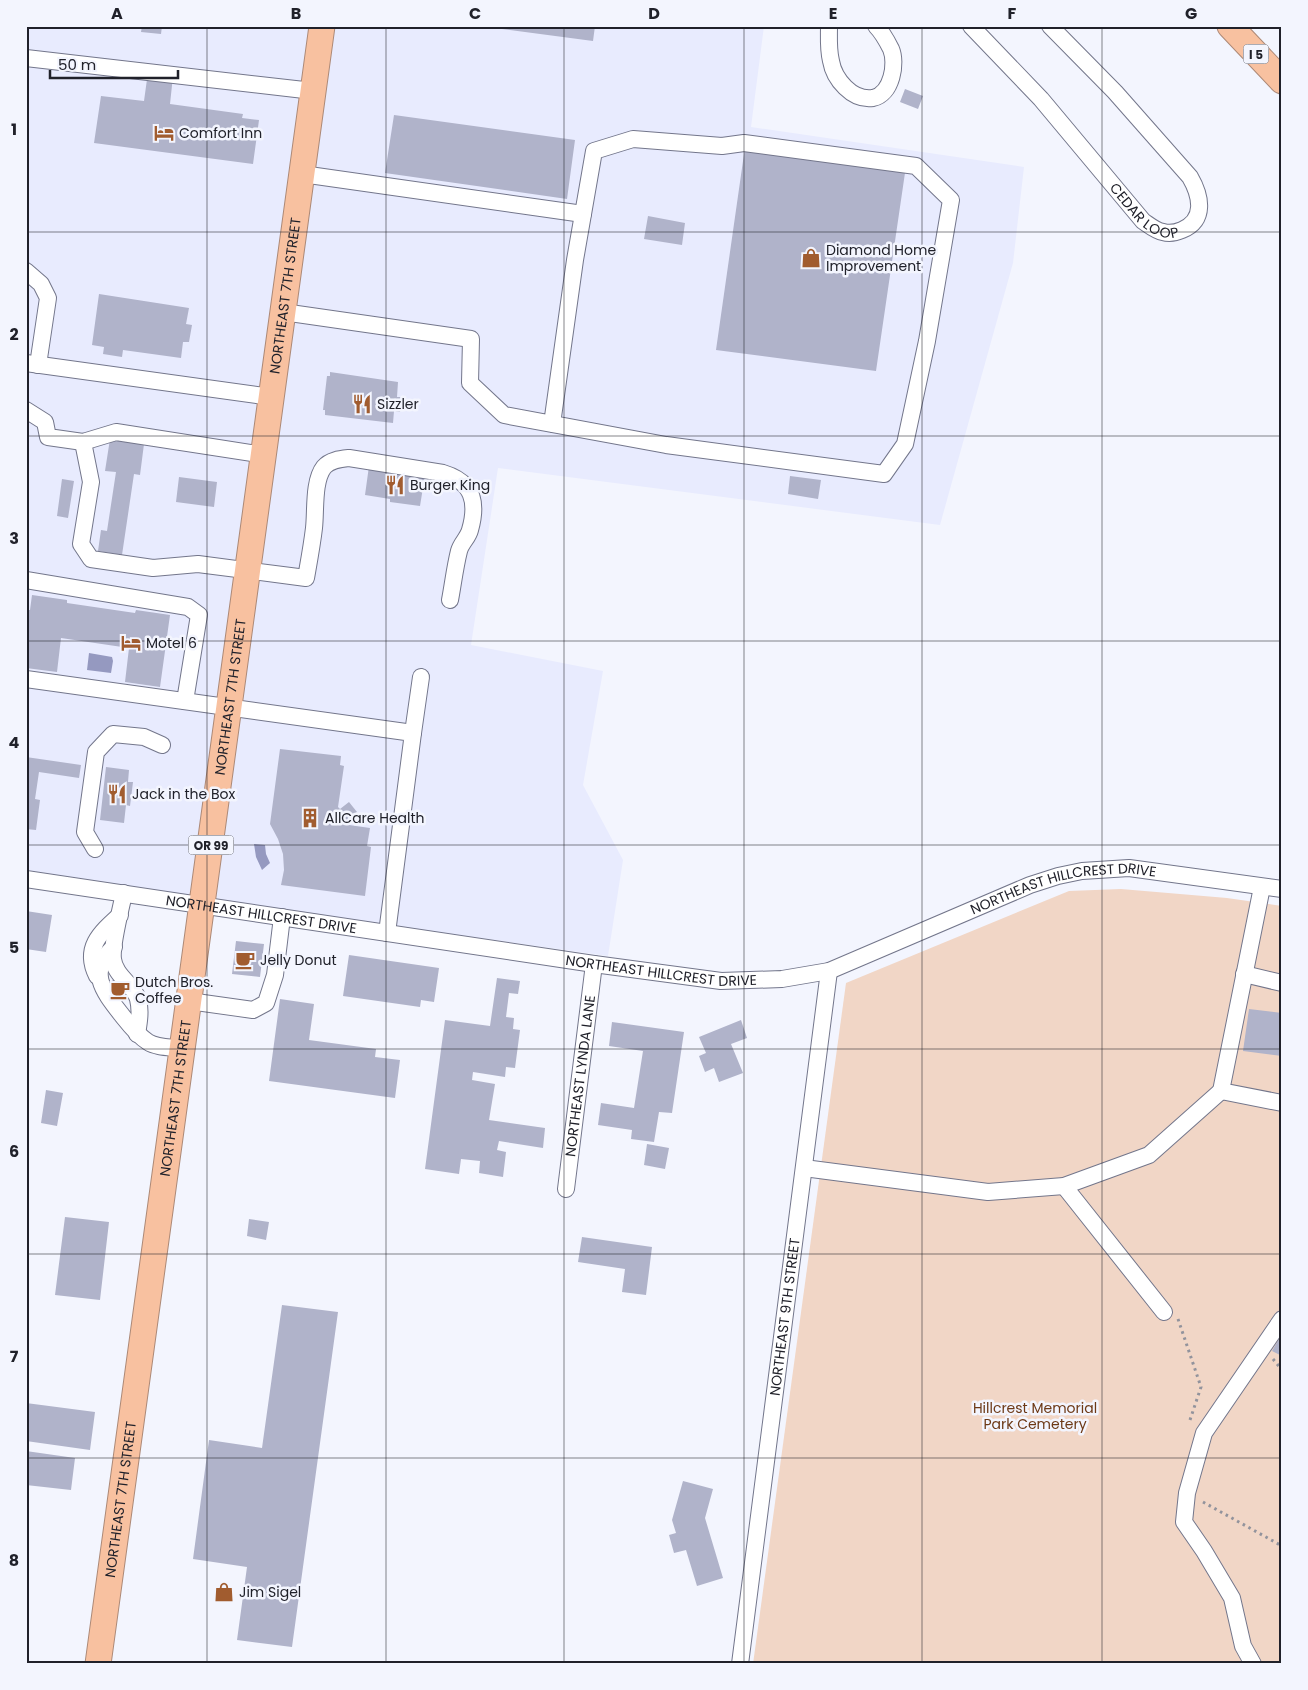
<svg xmlns="http://www.w3.org/2000/svg" width="1308" height="1690" viewBox="0 0 1308 1690" font-family="Poppins,sans-serif">
<rect width="100%" height="100%" fill="#f3f5fe"/>
<path fill="#e8ebfe" d="M26 26H764L751 127 1024 167 1013 263 940 525 498 468 471 645 603 671 583 785 623 860 608 956 195 898 26 877Z"/>
<path fill="#f1d6c6" d="M1121 889 1227 898 1282 906V1664H753L846 983 1069 891Z"/>
<path fill="#9599c0" d="M89 653 112 657 113 661 111 673 87 670Z
M254 844 265 845 266 854 270 863 262 870 256 857Z"/>
<path fill="#b0b3ca" d="M142 26H162L161 34 141 32Z
M479 26H595L593 41Z
M148 72 173 76 170 104 243 114 242 118 259 120 253 164 94 143 101 96 144 101Z
M905 89 923 96 918 109 900 102Z
M394 115 575 140 567 199 385 173Z
M745 147 906 166 876 371 716 350Z
M648 216 685 223 682 245 644 239Z
M99 294 189 308 186 324 192 325 189 342H183L181 358 123 350 122 357 103 354 104 347 92 345Z
M330 372 398 382 397 397H402L400 412 394 411 393 423 325 415V410H323L327 376H330Z
M110 439 144 444 140 475 134 474 122 555 98 551 101 530 107 531 116 472 105 471Z
M369 466 425 475 420 506 390 502V499L365 495Z
M790 476 821 480 818 499 788 494Z
M179 477 217 482 214 507 176 502Z
M62 479 74 481 68 518 57 516Z
M32 595 67 600V603L135 613 136 610 170 615 160 687 125 682 129 648 61 638 57 672 26 668V610H30Z
M280 749 341 756 340 765 344 766 338 807 340 809 349 802 357 812 342 824 370 828 367 846 371 847 365 896 281 885 284 870 283 854 278 839 270 824Z
M26 757 81 765 79 778 39 772 35 799 40 800 36 830 26 829Z
M106 767 129 770 128 782H133L130 806 126 805 124 823 100 820Z
M26 911 52 915 46 952 26 949Z
M236 941 264 944 260 977 232 974Z
M349 955 439 968 434 1002 421 1000 420 1007 343 996Z
M116 978 133 993 116 1005 106 985Z
M497 978 520 981 518 994 509 993 506 1017 514 1018 513 1029 520 1030 515 1068 506 1067 505 1077 473 1072 472 1080 495 1084 489 1120 545 1128 543 1148 499 1141 497 1150 506 1152 503 1177 479 1173 480 1161 461 1159 459 1174 425 1169 445 1020 490 1026Z
M280 999 314 1004 309 1040 376 1049 375 1057 400 1060 395 1098 269 1081Z
M1249 1009 1282 1013V1056L1243 1051Z
M741 1020 747 1038 731 1044 743 1073 719 1082 714 1068 705 1072 699 1056 706 1053 699 1037Z
M612 1022 684 1032 672 1113 659 1112 654 1142 631 1139 632 1130 598 1125 601 1103 634 1108 643 1051 609 1046Z
M46 1090 63 1093 57 1126 41 1123Z
M647 1144 669 1148 665 1169 644 1165Z
M65 1217 109 1222 100 1300 55 1295Z
M249 1219 269 1222 266 1240 247 1236Z
M582 1237 652 1247 646 1295 622 1292 625 1269 578 1262Z
M282 1305 338 1312 292 1647 237 1640 247 1567 193 1559 209 1440 262 1448Z
M1282 1334V1356L1272 1351Z
M26 1403 95 1412 90 1450 26 1441Z
M26 1451 75 1458 71 1490 26 1485Z
M683 1481 713 1489 705 1518 723 1578 697 1586 686 1550 674 1553 669 1535 676 1533 672 1520Z"/>
<g fill="none" stroke-linecap="round" stroke-linejoin="round">
<defs>
<g id="minor">
<path d="M829 26C829 38 828 49 831 61 834 79 852 101 873 98 892 94 897 63 891 49 887 41 882 32 876 26"/>
<path id="s1" d="M971 26 1041 99 1143 221C1149 225 1156 231 1163 232 1170 234 1175 233 1182 230 1206 220 1201 196 1190 177L1115 92 1050 26"/>
<path d="M26 58 313 91"/>
<path d="M302 174 583 214"/>
<path d="M26 271 41 284 48 298 38 365"/>
<path d="M283 312 471 339 470 383 504 415 666 445 884 474 905 444 927 341 951 200 916 166 744 143 722 146 633 139 594 151 575 260 552 424"/>
<path d="M26 363 271 397"/>
<path d="M26 410 45 422 48 437 83 442 116 432 264 455"/>
<path d="M83 442 91 482 81 544 91 559 153 568 198 564 306 578C309 561 312 545 314 528 316 511 313 481 324 467 330 460 340 459 349 458L443 473C473 482 478 502 470 530 468 538 461 543 459 551 455 567 453 584 450 600"/>
<path d="M26 580 188 607 199 615 185 701"/>
<path d="M26 679 413 733 387 933"/>
<path d="M413 733 421 677"/>
<path d="M95 849 85 832 96 752 113 734 144 737 162 745"/>
<path id="s2" d="M26 879 594 964 721 981 782 979 829 971 1030 885 1058 876 1082 871 1129 868 1282 889"/>
<path d="M1262 887 1221 1091 1282 1103"/>
<path d="M124 893C121 909 111 945 113 959 115 976 133 984 138 999 141 1011 139 1022 137 1034"/>
<path d="M114 947C87 971 103 991 121 1014 129 1024 137 1035 148 1042 157 1048 173 1047 183 1049"/>
<path d="M1244 974 1282 983"/>
<path d="M97 976C83 948 100 933 120 915"/>
<path d="M189 1001 253 1010 266 1003 275 975 282 917"/>
<path d="M804 1168 988 1192 1064 1186 1149 1155 1221 1091"/>
<path d="M1064 1186 1164 1312"/>
<path id="s3" d="M566 1189 594 964"/>
<path id="s4" d="M740 1664 829 971"/>
<path d="M1253 1664 1243 1646 1232 1598 1204 1551 1184 1522 1187 1493 1204 1433 1282 1319"/>
</g>
<g id="highway">
<path d="M1230 26 1282 81"/>
<path id="s5" d="M98 1664 322 26"/>
</g>
</defs>
<use href="#minor" stroke="#73768b" stroke-width="18"/>
<use href="#highway" stroke="#ac8977" stroke-width="27"/>
<path stroke="#92939c" stroke-width="3" stroke-dasharray="2.5 4" stroke-linecap="butt" d="M1178 1319 1201 1387 1190 1420 1192 1422
M1273 1359 1282 1370
M1203 1502 1282 1546"/>
<use href="#minor" stroke="#fff" stroke-width="16"/>
<use href="#highway" stroke="#f8c1a0" stroke-width="25"/>
</g>
<path fill="none" stroke="#20212a" stroke-width="1" stroke-opacity="0.55" d="M207 26V1664M386 26V1664M564 26V1664M744 26V1664M922 26V1664M1102 26V1664M26 232H1282M26 436H1282M26 641H1282M26 845H1282M26 1049H1282M26 1254H1282M26 1458H1282"/>
<defs>
<symbol id="hotel-bare" viewBox="-9 -9 18 18"><path d="M-6-4.5h1.5V1H6V5H4.5V3h-9V5H-6ZM-4 0a1.8 1.8 0 1 1 3.6 0ZM.5 0V-2.5h3Q6-2.5 6 0Z" fill="#a15c2f" stroke="#f3f5fe" stroke-width="2.5" paint-order="stroke"/></symbol>
<symbol id="shop-bare" viewBox="-9 -9 18 18"><path d="M-5-2.5h2.3a2.7 3.5 0 0 1 5.4 0H5L5.5 6h-11ZM-1.5-2.5h3a1.5 2.3 0 0 0-3 0Z" fill="#a15c2f" stroke="#f3f5fe" stroke-width="2.5" paint-order="stroke"/></symbol>
<symbol id="restaurant-bare" viewBox="-9 -9 18 18"><path d="M-5-6h1v4h1v-4h1v4h1v-4h1v5L-1.5 .5V6h-2V.5L-5-1ZM5-6V6H3V1.5H1.5Q1.5-4 5-6Z" fill="#a15c2f" stroke="#f3f5fe" stroke-width="2.5" paint-order="stroke"/></symbol>
<symbol id="building-bare" viewBox="-9 -9 18 18"><path d="M-4-6H4V6H1V3H-1V6H-4ZM-2.5-4.3h1.7v1.8h-1.7ZM.8-4.3h1.7v1.8H.8ZM-2.5-1h1.7V.8h-1.7ZM.8-1h1.7V.8H.8Z" fill="#a15c2f" stroke="#f3f5fe" stroke-width="2.5" paint-order="stroke"/></symbol>
<symbol id="cafe-bare" viewBox="-9 -9 18 18"><path d="M-5.5-4.5H6V0H3Q3 3.5 0 3.5H-2.5Q-5.5 3.5-5.5 0ZM3-3.2v2h1.7v-2ZM-6 4.5H4V6H-6Z" fill="#a15c2f" stroke="#f3f5fe" stroke-width="2.5" paint-order="stroke"/></symbol>
</defs>
<g fill-rule="evenodd">
<use href="#hotel-bare" x="150" y="119" width="28" height="28"/>
<use href="#shop-bare" x="797" y="244" width="28" height="28"/>
<use href="#restaurant-bare" x="348" y="390" width="28" height="28"/>
<use href="#restaurant-bare" x="381" y="471" width="28" height="28"/>
<use href="#hotel-bare" x="117" y="629" width="28" height="28"/>
<use href="#restaurant-bare" x="103" y="780" width="28" height="28"/>
<use href="#building-bare" x="296" y="804" width="28" height="28"/>
<use href="#cafe-bare" x="231" y="946" width="28" height="28"/>
<use href="#cafe-bare" x="106" y="976" width="28" height="28"/>
<use href="#shop-bare" x="210" y="1578" width="28" height="28"/>
</g>
<g text-anchor="middle" dominant-baseline="central" stroke-width="5" stroke-linejoin="round" paint-order="stroke">
<g fill="#f3f5fe" stroke="#5f616a" stroke-width="1">
<rect x="1243.5" y="44.5" width="25" height="19" rx="4"/>
<rect x="188.5" y="835.5" width="45" height="19" rx="4"/>
</g>
<g font-size="12" font-weight="bold" fill="#20212a">
<text x="1256" y="54">I 5</text>
<text x="211" y="845">OR 99</text>
</g>
<g font-size="14" fill="#20212a" stroke="#f3f5fe" text-anchor="start">
<text x="179" y="133">Comfort Inn</text>
<text x="826" y="250">Diamond Home<tspan x="826" dy="16">Improvement</tspan></text>
<text x="377" y="404">Sizzler</text>
<text x="410" y="485">Burger King</text>
<text x="146" y="643">Motel 6</text>
<text x="132" y="794">Jack in the Box</text>
<text x="325" y="818">AllCare Health</text>
<text x="260" y="960">Jelly Donut</text>
<text x="135" y="982">Dutch Bros.<tspan x="135" dy="16">Coffee</tspan></text>
<text x="239" y="1592">Jim Sigel</text>
</g>
<g font-size="14" fill="#20212a" stroke="#f3f5fe">
<text stroke="none"><textPath href="#s1" startOffset="256">CEDAR LOOP</textPath></text>
<text stroke="none"><textPath href="#s5" startOffset="1381">NORTHEAST 7TH STREET</textPath></text>
<text stroke="none"><textPath href="#s5" startOffset="976">NORTHEAST 7TH STREET</textPath></text>
<text stroke="none"><textPath href="#s2" startOffset="1062">NORTHEAST HILLCREST DRIVE</textPath></text>
<text stroke="none"><textPath href="#s2" startOffset="238">NORTHEAST HILLCREST DRIVE</textPath></text>
<text stroke="none"><textPath href="#s2" startOffset="642">NORTHEAST HILLCREST DRIVE</textPath></text>
<text stroke="none"><textPath href="#s3" startOffset="114">NORTHEAST LYNDA LANE</textPath></text>
<text stroke="none"><textPath href="#s5" startOffset="571">NORTHEAST 7TH STREET</textPath></text>
<text stroke="none"><textPath href="#s4" startOffset="350">NORTHEAST 9TH STREET</textPath></text>
<text stroke="none"><textPath href="#s5" startOffset="166">NORTHEAST 7TH STREET</textPath></text>
</g>
<g font-size="14" fill="#6d3916" stroke="#f3f5fe">
<text x="1035" y="1408">Hillcrest Memorial<tspan x="1035" dy="16">Park Cemetery</tspan></text>
</g>
</g>
<rect width="1308" height="1690" fill="none" stroke="#f3f5fe" stroke-width="55"/>
<path d="M50 70v8h128v-8" fill="none" stroke="#20212a" stroke-width="2.5"/>
<text x="58" y="70" font-size="15" fill="#20212a" stroke="#f3f5fe" stroke-width="4" paint-order="stroke">50 m</text>
<rect x="28" y="28" width="1252" height="1634" fill="none" stroke="#20212a" stroke-width="2"/>
<g font-size="16" text-anchor="middle" font-weight="bold" fill="#20212a">
<text x="117" y="19">A</text>
<text x="296" y="19">B</text>
<text x="475" y="19">C</text>
<text x="654" y="19">D</text>
<text x="833" y="19">E</text>
<text x="1012" y="19">F</text>
<text x="1191" y="19">G</text>
<text x="14" y="135">1</text>
<text x="14" y="340">2</text>
<text x="14" y="544">3</text>
<text x="14" y="748">4</text>
<text x="14" y="953">5</text>
<text x="14" y="1157">6</text>
<text x="14" y="1362">7</text>
<text x="14" y="1566">8</text>
</g>
</svg>
